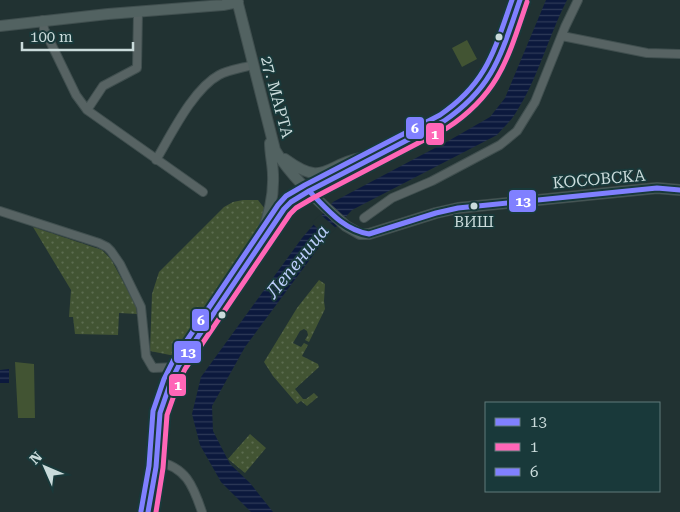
<svg xmlns="http://www.w3.org/2000/svg" width="680" height="512" viewBox="0 0 680 512" font-family="'Roboto Serif',serif">
<defs>
<pattern id="green-dots" width="8" height="8" patternUnits="userSpaceOnUse" patternTransform="scale(1.25)"><rect width="8" height="8" fill="#425433"/><path d="M2 2h.1M6 6h.1" fill="none" stroke="#5c6c50" stroke-width="1.8" stroke-linecap="round"/></pattern>
<pattern id="water-rules" width="6" height="5" patternUnits="userSpaceOnUse" patternTransform="scale(1.25)"><rect width="6" height="5" fill="#0c193d"/><path d="M0 2.5h6" fill="none" stroke="#2e3a58"/></pattern>
</defs>
<rect width="100%" height="100%" fill="#213232"/>
<path fill="url(#green-dots)" d="M243 200H258L265 209 260 226 175 356 150 351 152 294 159 272 224 207 233 202Z
M33 227 102 250 111 259 136 306 137 314 119 313 118 335 75 334 73 317H69L71 290Z
M319 280 325 284 324 301 325 309 309 342 305 340 308 335 307 331 304 329 300 331 293 343 301 347 304 343 308 345 302 356 318 364 319 367 295 389 303 399H306L314 393 318 397 307 406 301 401 297 404 273 376 264 362 297 308Z
M250 434 266 448 245 473 228 459Z"/>
<path fill="#425433" d="M467 40 477 59 462 67 452 48Z
M15 362 34 364 35 418H18Z"/>
<path fill="url(#water-rules)" d="M546 0H567C548 37 538 79 515 114 510 122 503 128 497 135L352 210 325 239 245 347 212 406 213 431 230 464 250 483 273 512H251L221 482 200 445 192 414 201 377 302 238 333 202 450 140 490 117 505 98Z
M9 369V383H0V370Z"/>
<path fill="#213232" d="M320 214 336 228 327 238 312 223Z"/>
<g fill="none" stroke-linecap="round" stroke-linejoin="round">
<defs>
<path id="street" d="M43 20 44 29 76 95 87 110 203 192
M562 36 647 53 680 54
M87 110 103 86 137 68 138 12
M156 160C171 135 193 89 219 75 228 70 242 68 253 65
M0 211 99 243 107 247 111 251 120 264 141 307 146 356 153 368 178 367
M364 218 392 198 432 181 500 145 517 131 535 102 565 27 578 0
M156 461C186 467 193 485 202 512"/>
<path id="secondary" d="M237 0 275 150C293 180 321 203 346 226L360 234H369L436 213 458 208 657 188 680 190
M0 26 108 14 223 5 238 2
M285 159C325 188 324 165 361 158
M262 234C269 215 274 197 273 175 273 165 270 154 270 143
M148 512 156 467 160 413 171 381 179 365 284 209 291 202 309 191 444 121C494 92 502 50 520 0"/>
</defs>
<use href="#street" stroke="#404f4f" stroke-width="10"/>
<use href="#secondary" stroke="#404f4f" stroke-width="12"/>
<use href="#street" stroke="#576363" stroke-width="8"/>
<use href="#secondary" stroke="#526261" stroke-width="10"/>
<defs>
<path id="bus-1" d="M309 191C327 209 343 230 369 234L436 213 458 208 657 188 680 190
M148 512 156 467 160 413 171 381 179 365 284 209 291 202 309 191 444 121C494 87 501 54 520 0"/>
<path id="bus-2" d="M156 512 163 468 167 415 178 384 185 369 290 214 296 208 313 198 447 128C499 94 508 58 527 2"/>
<path id="bus-3" d="M141 511 149 466 153 411 164 379 173 361 278 205 286 196 305 185 440 115C487 83 494 51 512 0"/>
</defs>
<use href="#bus-1" stroke="#19393a" stroke-width="9"/>
<use href="#bus-2" stroke="#19393a" stroke-width="9"/>
<use href="#bus-3" stroke="#19393a" stroke-width="9"/>
<use href="#bus-1" stroke="#8080ff" stroke-width="5"/>
<use href="#bus-2" stroke="#ff66b7" stroke-width="5"/>
<use href="#bus-3" stroke="#8080ff" stroke-width="5"/>
</g>
<g fill="#cadbdb" stroke="#19393a" stroke-width="2">
<circle cx="499" cy="37" r="4.5"/>
<circle cx="474" cy="206" r="4.5"/>
<circle cx="222" cy="315" r="4.5"/>
</g>
<g text-anchor="middle" dominant-baseline="central" stroke-width="4" stroke-linejoin="round" paint-order="stroke">
<g font-size="15" fill="#cadbdb" stroke="#19393a">
<text x="474" y="222">ВИШ</text>
</g>
<g font-size="16" fill="#cadbdb" stroke="#19393a">
<text transform="translate(277 97) rotate(75)">27. МАРТА</text>
<text transform="translate(599 179) rotate(-5)">КОСОВСКА</text>
</g>
<g font-size="18" font-style="italic" fill="#bccefb" stroke="#19393a">
<text transform="translate(297 261) rotate(-51)">Лепеница</text>
</g>
</g>
<g stroke="#19393a" stroke-width="2">
<rect x="405" y="116" width="20" height="24" rx="5" fill="#8080ff"/>
<rect x="425" y="122" width="20" height="24" rx="5" fill="#ff66b7"/>
<rect x="508" y="189" width="29" height="24" rx="5" fill="#8080ff"/>
<rect x="191" y="308" width="19" height="24" rx="5" fill="#8080ff"/>
<rect x="173" y="340" width="29" height="24" rx="5" fill="#8080ff"/>
<rect x="168" y="373" width="19" height="24" rx="5" fill="#ff66b7"/>
</g>
<g font-size="14" text-anchor="middle" font-weight="bold" fill="#fff">
<text x="415" y="133">6</text>
<text x="435" y="139">1</text>
<text x="523" y="206">13</text>
<text x="201" y="325">6</text>
<text x="188" y="357">13</text>
<text x="178" y="390">1</text>
</g>
<rect x="485" y="402" width="175" height="90" fill="#19393a" stroke="#607a7a"/>
<rect x="495" y="418" width="25" height="8" fill="#8080ff" stroke="#607a7a"/>
<text x="530" y="427" font-size="15" fill="#cadbdb">13</text>
<rect x="495" y="443" width="25" height="8" fill="#ff66b7" stroke="#607a7a"/>
<text x="530" y="452" font-size="15" fill="#cadbdb">1</text>
<rect x="495" y="468" width="25" height="8" fill="#8080ff" stroke="#607a7a"/>
<text x="530" y="477" font-size="15" fill="#cadbdb">6</text>
<g transform="translate(45 467) rotate(315)" stroke="#19393a" stroke-width="4" paint-order="stroke">
<path d="M0-4L9 19L0 12L-9 19Z" fill="#cadbdb"/>
<text y="-8" font-size="14" font-weight="bold" text-anchor="middle" fill="#cadbdb">N</text>
</g>
<path d="M22 42v8h111v-8" fill="none" stroke="#cadbdb" stroke-width="2.5"/>
<text x="30" y="42" font-size="15" fill="#cadbdb" stroke="#19393a" stroke-width="4" paint-order="stroke">100 m</text>
</svg>
